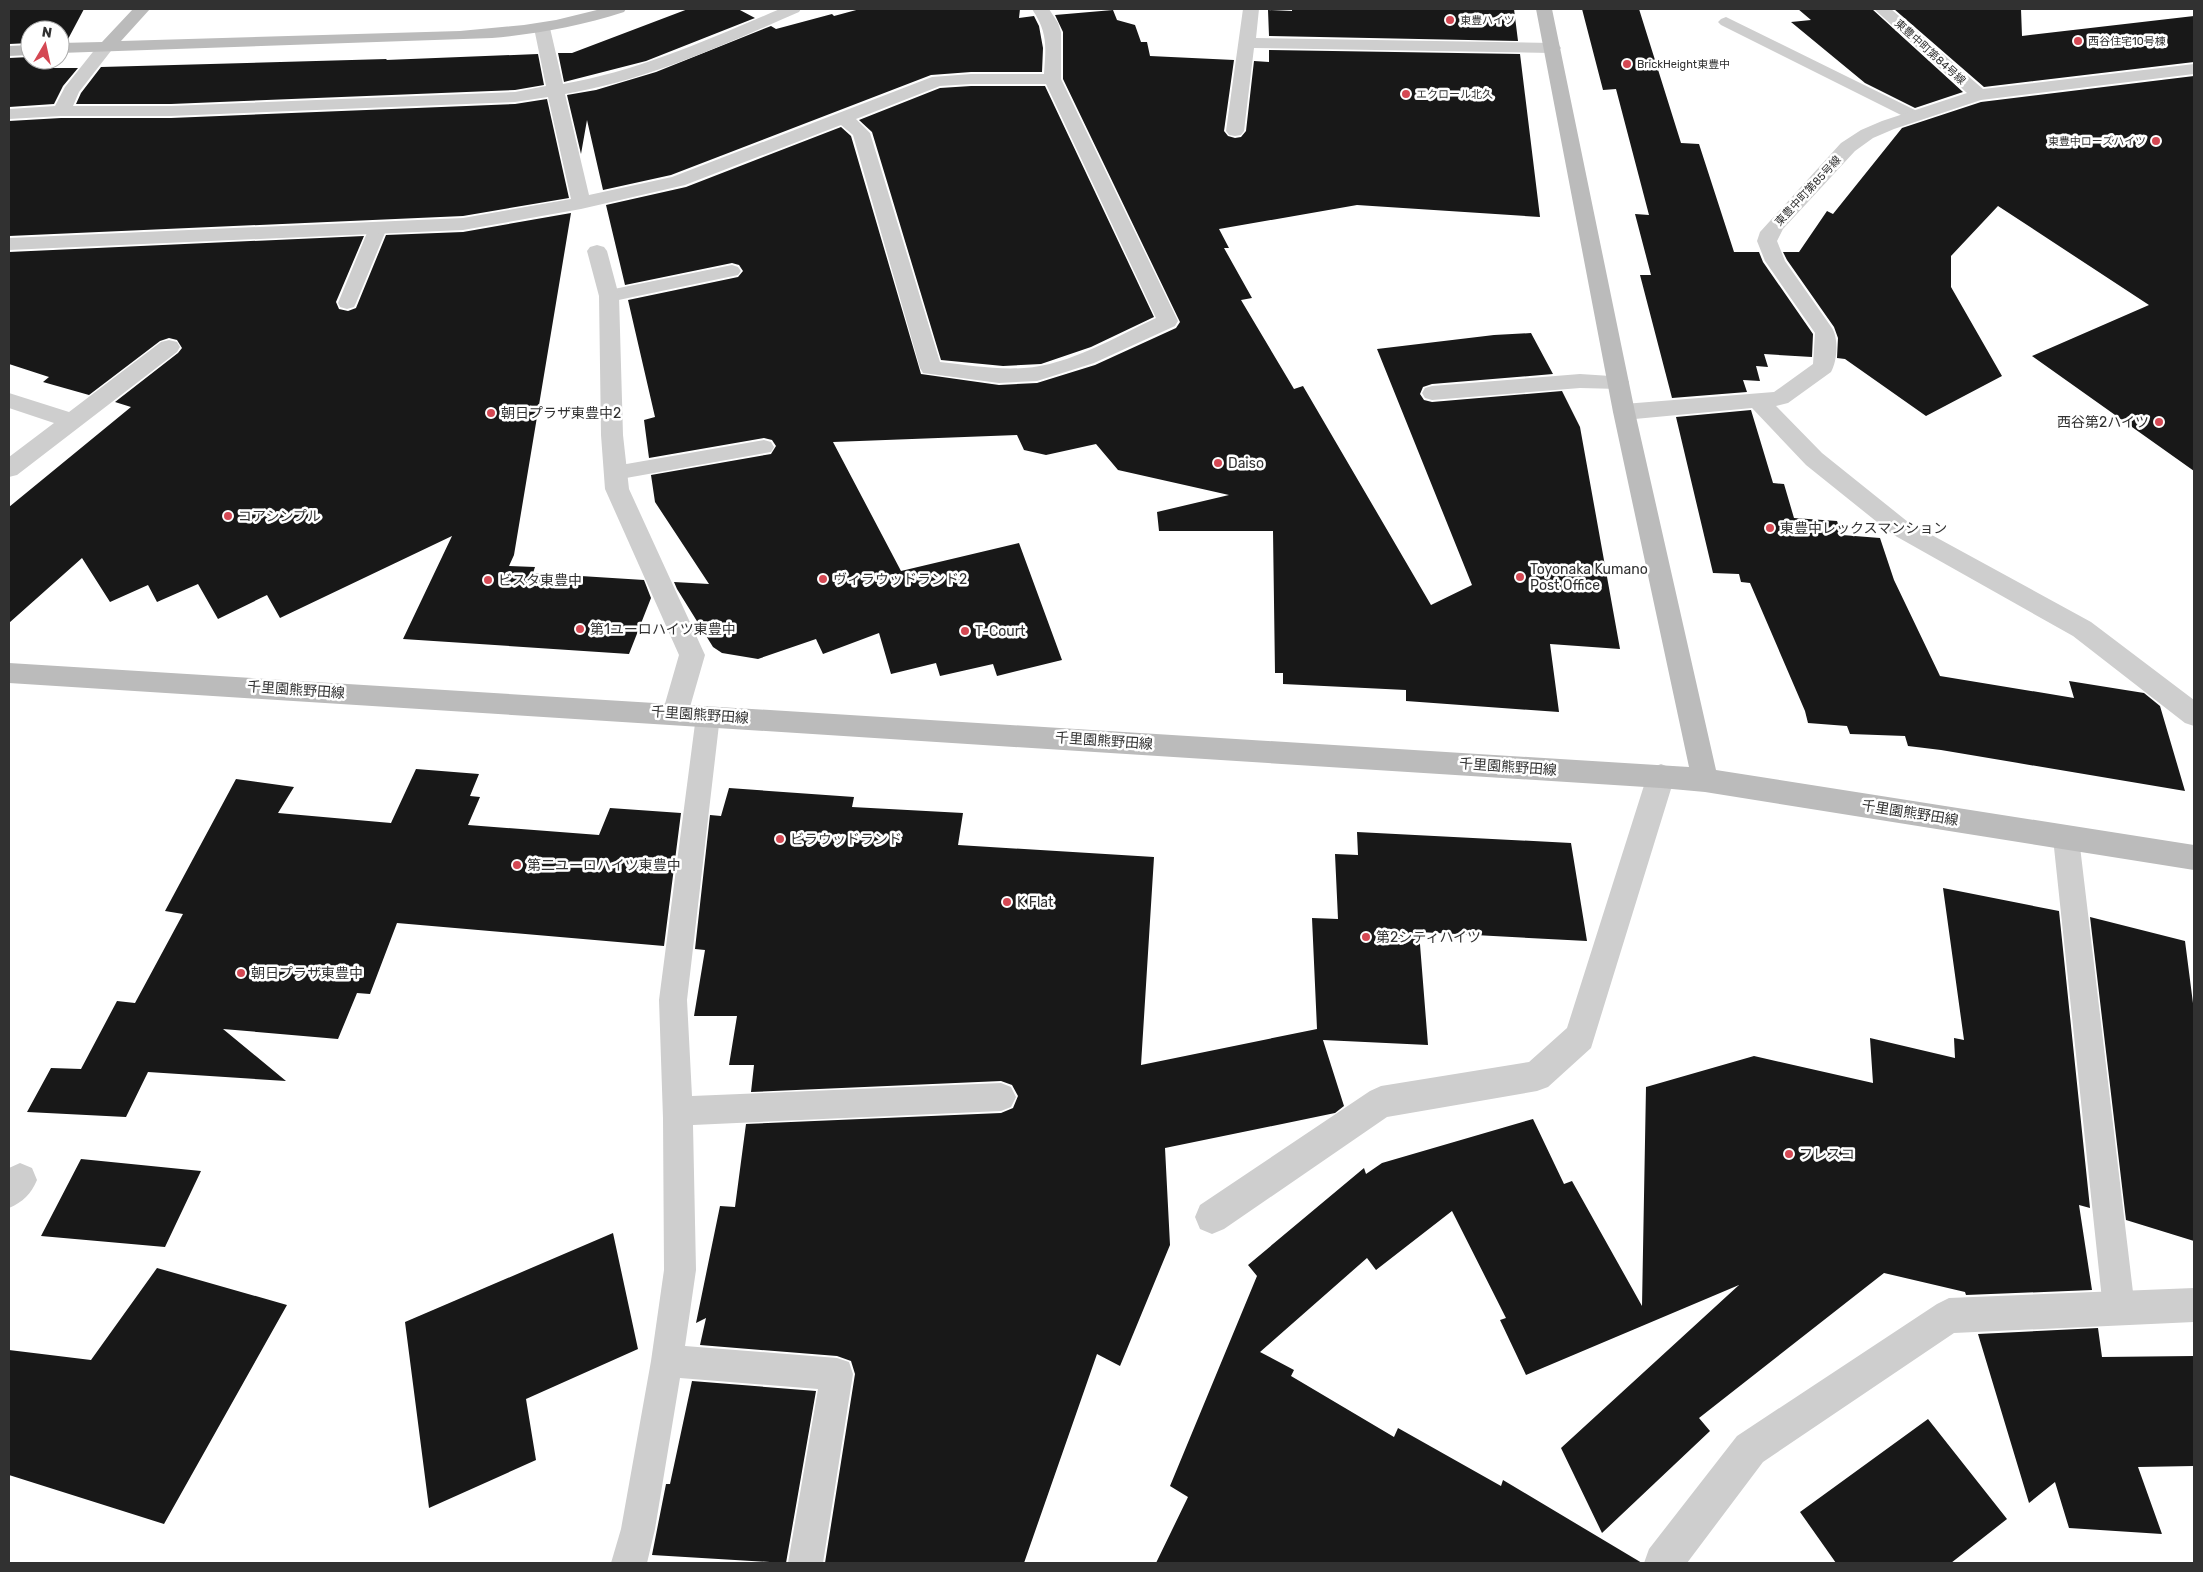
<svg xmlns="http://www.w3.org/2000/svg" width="2203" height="1572" viewBox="0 0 2203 1572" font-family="Rubik,'Noto Sans JP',sans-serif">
<rect width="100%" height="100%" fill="#fff"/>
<path fill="#181818" d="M9 9H84L67 41H60V30H30V43L9 44Z
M688 9H738L755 18 646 61 564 82 558 53H572Z
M860 9H1020L1019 18 1034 16 1039 26 1043 48 1042 72H971L931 75 671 175 603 190 587 120 581 154 567 95 596 90 656 72 771 26 776 29 832 14 834 16Z
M1292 9H1514L1518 41 1269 36 1268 10 1292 11Z
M1582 9H1639L1681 143 1699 144 1734 252H1759L1763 262 1813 334 1812 357 1764 354 1768 367 1756 366 1760 381 1743 380 1747 392 1672 398 1640 275H1651L1635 214 1649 215 1616 89 1603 90Z
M1798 9H1872L1963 92 1915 108 1865 83 1791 22 1811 20Z
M1894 9H2021L2022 36 2194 16V62L1984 87Z
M1113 10 1117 20 1135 25 1141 42H1147L1150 56 1234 60 1224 131 1228 136 1235 138 1241 137 1246 131 1254 61 1269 62V50L1520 54 1540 217 1357 205 1219 229 1229 248H1224L1252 298 1241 300 1294 389 1303 386 1431 605 1472 585 1377 349 1494 335 1531 333 1553 374 1432 384 1423 387 1420 394 1424 400 1432 402 1562 391 1580 427 1620 649 1550 644 1559 712 1406 701V690L1283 684V673H1275L1273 531H1159L1157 512 1229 495 1118 470 1096 444 1046 455 1024 450 1017 435 833 442 901 571 1019 543 1062 660 997 676 993 664 940 676 936 663 891 674 879 633 823 654 816 639 758 659 722 653 713 647 677 589 674 582 709 584 655 502 651 475 771 454 776 446 772 440 764 438 649 458 644 420 655 417 628 300 738 277 743 271 739 265 732 263 625 285 606 205 686 187 841 127 851 136 921 374 999 385 1037 383 1095 365 1176 328 1180 322 1063 79V32L1055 15Z
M538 54 544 85 515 90 171 104H76L81 93 101 67 387 59 386 60Z
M30 57V60H56L52 68H78L63 86 54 104 9 107V58Z
M2194 76V471L2032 356 2149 305 1998 206 1951 256V287L2002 376 1926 416 1845 359 1837 358 1838 338 1834 327 1787 260 1783 252H1799L1827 211 1833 214 1902 128 1981 102Z
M971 86H1045L1154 317 1091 347 1041 364 1003 366 941 360 872 132 859 120 940 88Z
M547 99 569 198 463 216 9 236V121L61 118H171L515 104Z
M571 213 514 555 509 566 535 567 533 573 644 580 651 598 629 654 403 639 452 536 280 618 267 595 218 619 198 584 157 602 148 585 110 602 82 558 9 623V507L131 407 115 402 178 353 182 348 177 340 169 338 160 341 89 395 43 382 49 377 9 364V252L364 236 336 302 339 309 348 311 356 308 386 235 463 232Z
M1751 410 1773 483 1784 484 1794 518 1837 521 1842 535 1880 538 1894 580 1940 676 2074 698 2069 681 2144 693 2160 706 2185 791 1941 750 1908 746 1905 736 1850 734 1847 726 1808 723 1805 711 1750 583 1741 582 1739 574 1713 573 1676 417Z
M416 769 479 774 470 796 480 797 468 825 599 835 610 808 681 813 664 946 397 923 370 994 357 993 338 1039 223 1029 286 1081 148 1072 126 1117 27 1112 51 1068 81 1069 117 1001 135 1003 183 914 165 911 236 779 294 787 278 813 391 823Z
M729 788 854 797 852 807 963 813 958 845 1154 857 1141 1065 1317 1029 1312 918 1338 919 1335 854 1358 855 1357 832 1571 843 1587 941 1419 932 1428 1045 1323 1040 1344 1106 1335 1113 1165 1148 1170 1245 1120 1366 1097 1354 1024 1563H825L855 1374 851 1361 837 1356 700 1345 706 1318 696 1323 720 1206 735 1207 746 1124 1001 1113 1013 1108 1018 1096 1012 1085 1001 1081 751 1092 754 1065H729L737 1016H694L705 950 695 949 710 815 721 816Z
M1943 888 2059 911 2090 1208 2079 1205 2092 1290 1966 1295 1965 1292 1884 1273 1699 1418 1710 1431 1602 1533 1561 1448 1739 1285 1526 1375 1500 1320 1506 1318 1452 1211 1376 1270 1367 1258 1260 1352 1294 1370 1291 1376 1394 1437 1398 1428 1501 1486 1503 1480 1642 1563H1156L1188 1497 1170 1486 1257 1276 1248 1265 1364 1168 1366 1174 1382 1163 1533 1119 1564 1184 1572 1181 1642 1306 1646 1087 1754 1056 1873 1083 1870 1038 1955 1058 1954 1038 1964 1040Z
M2090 917 2185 941 2194 1011V1241L2126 1220Z
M81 1159 201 1171 165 1247 41 1236Z
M613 1233 638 1349 526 1399 536 1460 429 1508 405 1322Z
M157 1268 287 1305 164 1524 9 1475V1350L91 1360Z
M2098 1328 2102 1357 2194 1356V1466L2138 1467 2162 1534 2069 1528 2055 1482 2029 1503 1978 1334Z
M692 1381 816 1391 786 1563 652 1555 666 1484H670Z
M1928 1419 2007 1519 1951 1563H1836L1800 1512Z"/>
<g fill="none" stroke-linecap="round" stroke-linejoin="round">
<path fill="#cecece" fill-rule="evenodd" d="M1726 17 1921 113 1923 116 1921 119H1909L1721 25 1718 22 1721 19Z
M378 223 384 224 387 228 356 303 354 307 347 309 340 307 338 303 369 228 372 224Z
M732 265 738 267 741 271 738 275 609 302 602 300 600 296 602 292 609 290Z
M1580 374 1626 377 1629 382 1626 387 1619 389 1580 388 1432 400 1425 398 1422 393 1425 388 1432 386Z
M764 440 771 442 774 447 771 452 615 480 608 478 605 473 608 468 615 466Z
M708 706 717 709 720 716 687 1000 692 1096 1001 1083 1011 1087 1016 1097 1011 1107 1001 1111 693 1125 696 1270 685 1346 837 1358 849 1362 853 1374 823 1563H788L818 1389 680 1378 655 1529 647 1563H611L621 1529 651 1361 664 1270 663 1118 659 1000 696 716 699 709Z
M2066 827 2075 830 2079 838 2135 1309 2130 1320 2119 1325 2108 1320 2103 1309 2053 838 2057 830Z"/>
<path fill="#cecece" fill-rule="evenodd" d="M780 9H801L799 12C723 45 648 80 565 94L589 195 672 177 932 77 971 74H1044C1046 46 1048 33 1032 9H1049L1058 23 1061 32V79L1178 321 1175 326 1094 363 1037 381 999 383 923 373 920 368 853 135 841 125 685 185 581 209 463 230 9 250V238L463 218 571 199 548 97 515 102 171 116H61L9 119V109L55 106 65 87 100 43H112L114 47 79 92 73 106H171L515 92 546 86 534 28 536 24H548L550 28 563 84C639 71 709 39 780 9ZM971 84H1046L1156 318C1115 337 1070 365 1024 368 996 370 968 365 940 362L870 133 856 119 940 86Z
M1243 9H1259L1256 38 1552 43 1558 44 1561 48 1558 52 1552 53 1254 48 1244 131 1241 135 1235 136 1229 135 1226 131Z
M1874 9H1891L1983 89 2194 64V74L1981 100 1894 129 1873 138 1855 151 1783 229 1777 241 1785 261 1832 328C1839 339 1837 362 1831 372L1788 403 1776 406 1822 453 1908 522 2091 622 2194 700V726L2185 723 2073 636 1892 534 1806 465 1752 408 1624 420 1616 417 1613 412 1616 407 1624 404 1774 392 1813 364 1815 333 1765 261 1757 241 1760 232 1841 143 1861 130 1882 121 1967 93Z
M597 245 604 247 607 251 619 296 623 435 629 489 705 655 688 714 684 722 675 725 666 722 662 714 679 655 605 489 601 435 599 296 587 251 590 247Z
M169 340 177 342 180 347 177 352 17 475 9 477V457L54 423 9 408V393L69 412 161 342Z
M1661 764 1671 768 1675 776 1591 1048 1548 1087 1537 1091 1387 1117 1224 1229 1212 1234 1200 1229 1195 1217 1200 1205 1370 1091 1381 1086 1529 1062 1567 1028 1647 776 1651 768Z
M20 1163 32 1168 37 1180C31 1194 23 1202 9 1208V1168Z
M2194 1288V1322L1954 1333 1763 1462 1687 1563H1644L1649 1549 1737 1436 1937 1304 1949 1298Z"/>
<path fill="#bbb" fill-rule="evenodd" d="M133 9H150L121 41 460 31 524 25 556 20 601 9H626L624 12C580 26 537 34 492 38L60 53V43L102 42Z
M1536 9H1552L1635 412 1716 770 2194 845V870L1705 792 1661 788 9 683V663L1689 767 1613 412Z
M30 45V55L9 56V46Z"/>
</g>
<g fill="#d44853" stroke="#fff" stroke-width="2">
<circle cx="1450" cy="20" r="5"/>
<circle cx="2078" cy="41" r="5"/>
<circle cx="1627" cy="64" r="5"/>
<circle cx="1406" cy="94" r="5"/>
<circle cx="2156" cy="141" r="5"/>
<circle cx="491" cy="413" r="5"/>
<circle cx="2159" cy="422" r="5"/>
<circle cx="1218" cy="463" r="5"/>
<circle cx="228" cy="516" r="5"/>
<circle cx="1770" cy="528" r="5"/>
<circle cx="1520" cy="577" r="5"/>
<circle cx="823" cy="579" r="5"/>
<circle cx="488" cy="580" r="5"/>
<circle cx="580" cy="629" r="5"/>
<circle cx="965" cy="631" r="5"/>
<circle cx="780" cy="839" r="5"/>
<circle cx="517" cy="865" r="5"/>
<circle cx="1007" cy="902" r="5"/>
<circle cx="1366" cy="937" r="5"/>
<circle cx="241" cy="973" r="5"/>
<circle cx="1789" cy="1154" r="5"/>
</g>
<g text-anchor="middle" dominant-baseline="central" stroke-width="5" stroke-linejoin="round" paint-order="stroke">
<g font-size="11" fill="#313131" stroke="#fff" text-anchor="start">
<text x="1460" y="20">東豊ハイツ</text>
<text x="2088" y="41">西谷住宅10号棟</text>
<text x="1637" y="64">BrickHeight東豊中</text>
<text x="1416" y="94">エクロール北久</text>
<text x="2146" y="141" text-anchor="end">東豊中ローズハイツ</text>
</g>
<g font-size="11" fill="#313131" stroke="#fff">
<text transform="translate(1930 52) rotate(42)">東豊中町第84号線</text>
<text transform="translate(1808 191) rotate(-47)">東豊中町第85号線</text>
</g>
<g font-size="14" fill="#313131" stroke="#fff" text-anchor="start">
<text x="501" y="413">朝日プラザ東豊中2</text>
<text x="2149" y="422" text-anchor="end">西谷第2ハイツ</text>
<text x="1228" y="463">Daiso</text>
<text x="238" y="516">コアシンプル</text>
<text x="1780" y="528">東豊中レックスマンション</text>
<text x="1530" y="569">Toyonaka Kumano<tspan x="1530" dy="16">Post Office</tspan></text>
<text x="833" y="579">ヴィラウッドランド2</text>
<text x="498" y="580">ビスタ東豊中</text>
<text x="590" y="629">第1ユーロハイツ東豊中</text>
<text x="975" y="631">T-Court</text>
<text x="790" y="839">ビラウッドランド</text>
<text x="527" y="865">第二ユーロハイツ東豊中</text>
<text x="1017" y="902">K Flat</text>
<text x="1376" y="937">第2シティハイツ</text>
<text x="251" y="973">朝日プラザ東豊中</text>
<text x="1799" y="1154">フレスコ</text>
</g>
<g font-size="14" fill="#313131" stroke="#fff">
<text transform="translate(296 690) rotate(4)">千里園熊野田線</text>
<text transform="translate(700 715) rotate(4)">千里園熊野田線</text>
<text transform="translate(1104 741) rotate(4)">千里園熊野田線</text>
<text transform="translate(1508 767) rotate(4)">千里園熊野田線</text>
<text transform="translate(1910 813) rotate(9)">千里園熊野田線</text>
</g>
</g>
<rect width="2203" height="1572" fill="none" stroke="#313131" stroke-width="20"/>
<g transform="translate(45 45) rotate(9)"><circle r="24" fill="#ffffff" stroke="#adadad"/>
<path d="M0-4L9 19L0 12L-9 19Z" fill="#d44853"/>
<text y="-8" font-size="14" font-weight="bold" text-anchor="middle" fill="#313131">N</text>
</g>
</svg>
